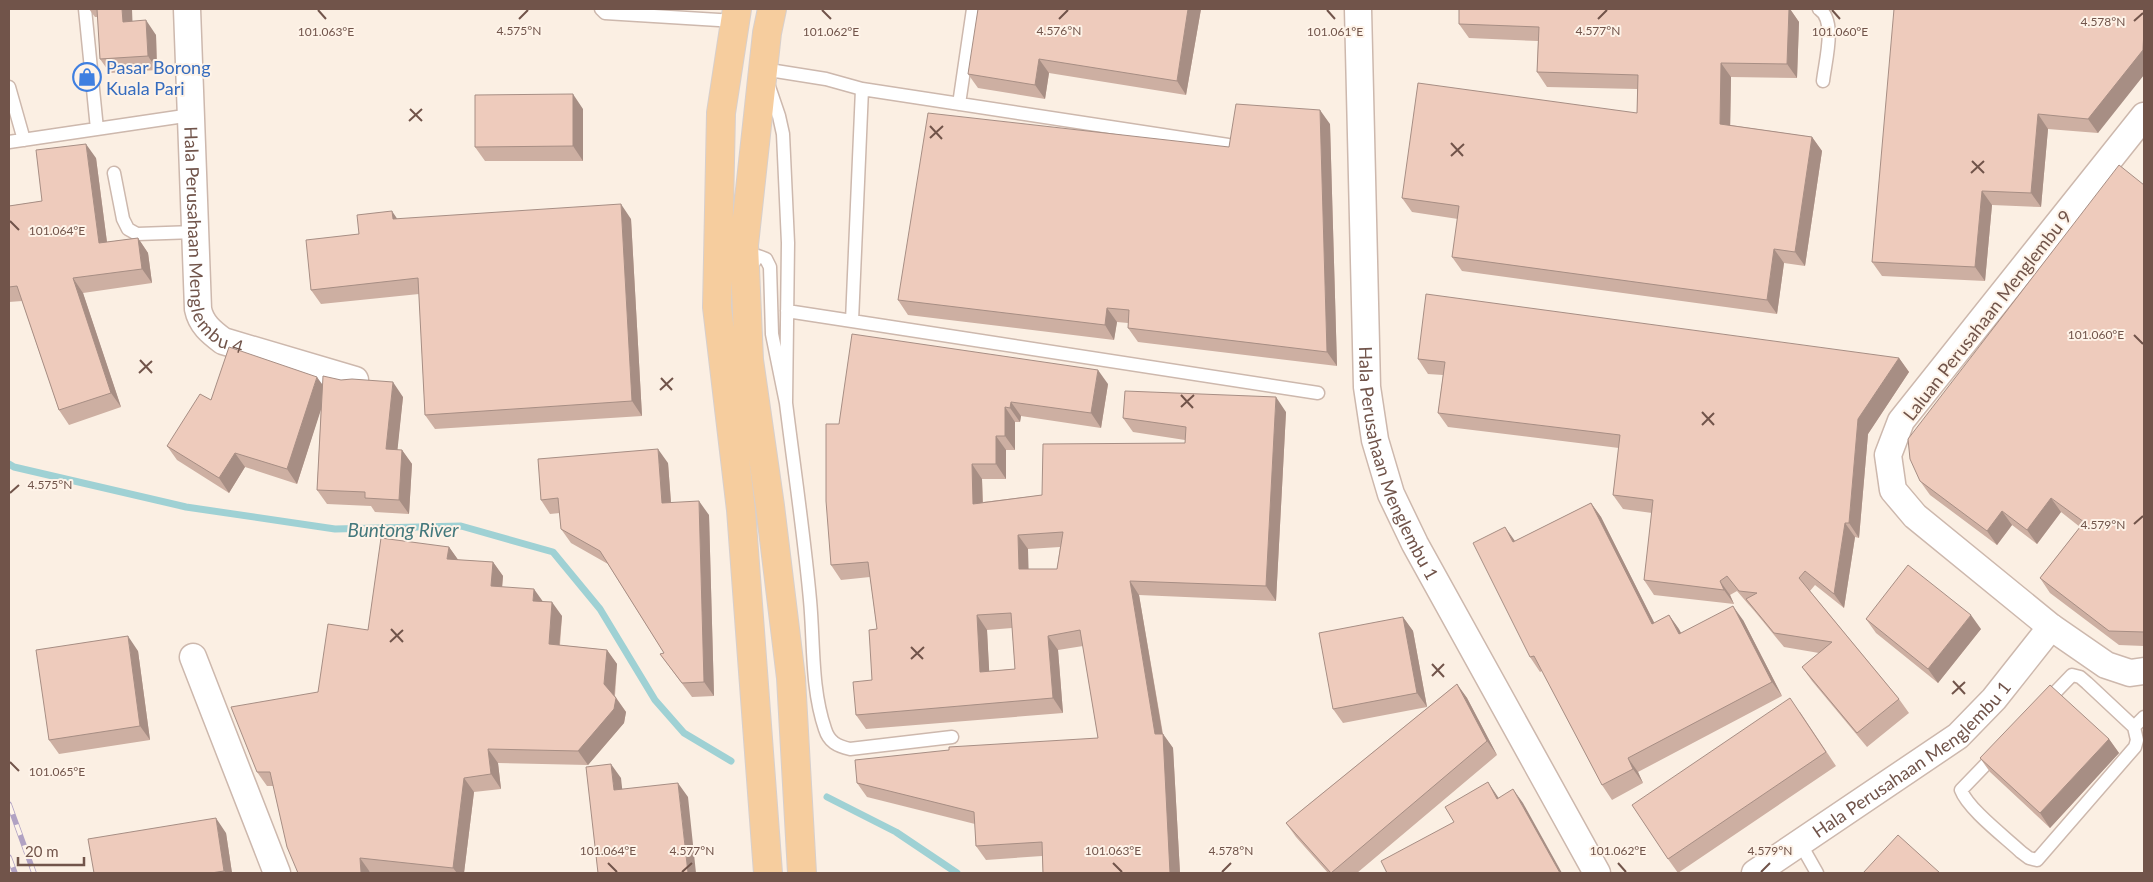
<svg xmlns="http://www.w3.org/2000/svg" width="2153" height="882" viewBox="0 0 2153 882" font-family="Lato,sans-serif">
<rect width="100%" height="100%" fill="#fbefe3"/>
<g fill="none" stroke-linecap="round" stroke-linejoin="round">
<path stroke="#9fd1d4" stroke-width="7" d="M9 464 14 467 186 507 335 529 461 526 553 552 600 609 655 700 684 733 731 761
M827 797 896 832 957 873"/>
<defs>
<path id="lane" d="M85 9 97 129
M601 9 605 13 735 21
M1819 9C1837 20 1825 62 1823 81
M9 87 24 140
M862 89 1228 145
M959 104 973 9
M9 142 191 115
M114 173 123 219 128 229 137 234 195 232
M749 270 758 256 766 259 770 267 772 334 786 403 788 243 783 134 779 116 763 69 826 79 862 89 852 321 787 311
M852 321 1318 393
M786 403C794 468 804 534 810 600 814 642 811 688 825 729 829 742 837 746 850 749L952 737
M2072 675 2080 677 2087 683 2134 727 2137 740 2135 747 2037 860 2029 858 2021 852C2005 837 1968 809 1961 790Z
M2134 727 2144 717
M1800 843 1817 873"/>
<g id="street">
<path id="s1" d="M187 9 198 309C201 324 211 332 223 341L355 380"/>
<path id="s2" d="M1358 9 1367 387 1375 440 1391 494 1415 544 1597 873"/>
<path d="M2144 116 1901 421 1888 455 1893 490 1915 516 2051 627 2106 665 2130 673 2144 671"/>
<path d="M193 657 277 873"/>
<path id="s3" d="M1755 873 1958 736 1994 699 2051 627"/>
</g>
<path id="primary" d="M737 9 721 113 717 307 741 510 768 873
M772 9 767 33 744 245 749 360 770 506 791 678 802 873"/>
</defs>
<use href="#lane" stroke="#cdb8ad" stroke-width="15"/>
<use href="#street" stroke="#cdb8ad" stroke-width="29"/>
<use href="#primary" stroke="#d7cfcc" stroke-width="30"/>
<use href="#lane" stroke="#fff" stroke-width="12"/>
<use href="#street" stroke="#fff" stroke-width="26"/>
<use href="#primary" stroke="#f6cd9e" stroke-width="28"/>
<defs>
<path id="rail" d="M9 804 34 873
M9 857 15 873"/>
</defs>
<use href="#rail" stroke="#b1a2c3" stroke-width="5.5"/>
<use href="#rail" stroke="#fef3e8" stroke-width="4" stroke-dasharray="11" stroke-linecap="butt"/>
</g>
<path fill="#cdafa2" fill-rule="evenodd" d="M89 9H132V21L156 35 157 70 110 73 100 59 98 17H95Z
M1201 9 1186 95 1049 73 1045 99 978 88 968 74Z
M1459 9H1790L1799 22 1797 78 1731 77 1730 125 1812 137 1822 151 1805 266 1784 263 1777 314 1462 271 1452 257 1458 219 1412 212 1402 198 1637 113V89L1547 87 1537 72 1538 41 1469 38 1459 24Z
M2136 9 2098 133 2048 129 2041 207 1992 205 1985 281 1882 276 1872 262Z
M583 109V161H485L475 147Z
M1330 124 1337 366 1138 342 1128 328V323L1117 322 1114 340 908 315 898 300 1229 147Z
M96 158 107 242 138 238 148 253 152 283 83 293 121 407 69 425 59 410 22 301 9 302V206L42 201Z
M2144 185V646L2119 645 2050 593 2040 578 2080 527 2061 512 2037 544 2012 525 1997 545 1930 495 1920 481Z
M397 219H631L642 416 435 429 425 415 419 294 321 304 311 290 359 234Z
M1899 358 1909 372 1868 434 1859 538 1855 537 1844 608 1815 585 1810 591 1899 699 1909 713 1867 747 1812 681 1802 667 1819 653 1784 647 1756 613 1750 606 1749 605 1737 591 1730 595 1734 604 1654 595 1644 580 1652 513 1623 509 1613 495 1619 448 1448 427 1438 413 1443 375 1428 374 1418 359Z
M1108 384 1101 428 1021 416 1020 422H1015V450H1006V479H982L983 502 1042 495 1185 443V440L1133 432 1123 418 1286 412 1276 601 1139 595 1163 734 1173 748 1180 873H1043L1042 856 986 860 976 846 975 824 867 797 857 783 1098 738 1083 646 1058 650 1063 713 866 729 856 715 872 680 877 629 870 577 841 580 831 565 839 424ZM1060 547 1057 569H1028V549ZM1012 628 1015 669 989 671 987 630Z
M322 385 403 397 397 450H402L412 464 409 514 375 512 371 506 327 504 317 490 321 408 297 484 245 467 229 493 177 460 167 446 211 400Z
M668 463 671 502 709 515 714 696 692 697 660 654 664 653 608 564 571 543 561 529 560 513 550 514 541 500Z
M1591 503 1601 517 1654 623 1669 615 1681 633 1743 620 1782 696 1638 772 1643 783 1612 800 1602 785 1542 671 1540 672 1530 657 1515 541Z
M449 547 458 560 493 562 503 576 502 587 543 602 562 616 560 645 607 650 617 664 615 696 626 712 624 723 588 765 498 763 501 789 474 792 464 873H380L370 872 273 786H267L257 772 318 692 368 630Z
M1403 617 1413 631 1427 707 1343 723 1333 709Z
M1866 619 1981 629 1938 683 1876 633Z
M138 651 150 740 59 754 49 740Z
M1457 684 1467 698 1497 755 1357 873H1328L1296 837 1286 823Z
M1800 712 1836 766 1678 873 1668 859Z
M2109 739 2119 753 2050 828 1990 772 1980 758Z
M226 833 232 873H94Z"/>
<path fill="#a78e84" d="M122 9H132L133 36 123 22Z
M1188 9H1201L1186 95 1177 81Z
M1789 9H1790L1799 22 1797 78 1787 64Z
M146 20 156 35 157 70 148 56Z
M2144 29V75L2098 133 2088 119Z
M1039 59 1049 73 1045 99 1035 85Z
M1721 63 1731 77 1730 138 1720 124Z
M573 94 583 109V161L573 146Z
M1320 110 1330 124 1337 366 1327 352Z
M2038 114 2048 129 2041 207 2031 193Z
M1812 137 1822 151 1805 266 1795 252Z
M86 144 96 158 109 258 99 243Z
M1982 191 1992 205 1985 281 1975 267Z
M621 204 631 219 642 416 632 401Z
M392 211 402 226 393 219Z
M138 238 148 253 152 283 142 269Z
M1774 249 1784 263 1777 314 1767 300Z
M73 278 83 293 121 407 111 393Z
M1107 308 1117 322 1114 340 1105 325Z
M1899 358 1909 372 1868 434 1859 538 1849 523 1858 419Z
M1098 370 1108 384 1101 428 1091 413Z
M317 377 327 391 297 484 287 469Z
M393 382 403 397 396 464 386 449Z
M1276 397 1286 412 1276 601 1266 586Z
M1011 402 1021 416 1020 422 1010 408Z
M1005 407 1015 422V450L1005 436Z
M996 436 1006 450V479L996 464Z
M658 449 668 463 672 517 662 503Z
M402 450 412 464 409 514 399 500Z
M235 453 245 467 229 493 219 478Z
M972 464 982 479 983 518 973 504Z
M2051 498 2061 512 2037 544 2027 530Z
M699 501 709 515 714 696 704 682Z
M1591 503 1601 517 1662 638 1652 624Z
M2002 511 2012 525 1997 545 1987 531Z
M1845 523 1855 537 1844 608 1834 594Z
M1505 527 1515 541 1523 557 1513 542Z
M1018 535 1028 549 1029 583 1019 569Z
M449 547 459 561 447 559Z
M493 562 503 576 501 600 491 586Z
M1130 581 1139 595 1163 737V734L1173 748 1180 873H1170L1155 734Z
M1720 581 1730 595 1734 604 1724 590Z
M534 589 544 603 533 601Z
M552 602 562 616 558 658 549 644Z
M1733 606 1743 620 1782 696 1772 682Z
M977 615 987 630 990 686 980 672Z
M1669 615 1679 629 1689 649 1679 634Z
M1971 615 1981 629 1938 683 1928 669Z
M1403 617 1413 631 1427 707 1417 693Z
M128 636 138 651 150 740 140 726Z
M1048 636 1058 650 1063 713 1053 698Z
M607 650 617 664 614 698 604 684Z
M1457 684 1467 698 1497 755 1487 741Z
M616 698 626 712 624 723 588 765 578 751Z
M2109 739 2119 753 2050 828 2040 813Z
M488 749 498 763 501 789 491 774Z
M1628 758 1638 772 1643 783 1633 769Z
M611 764 621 778 624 805 614 790Z
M464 778 474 792 464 873H457L453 868Z
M1488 782 1498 797 1507 813 1497 799Z
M678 783 688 797 696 873H688Z
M1513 789 1523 803 1562 873H1560Z
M216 818 226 833 232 873H226L224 871Z
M360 858 370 872V873H361Z"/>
<path fill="#eecbbc" stroke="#a78e84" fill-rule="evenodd" d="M97 9H122L123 22 146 20 148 56 100 59Z
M978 9H1188L1177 81 1039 59 1035 85 968 74Z
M1459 9H1789L1787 64 1721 63 1720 124 1812 137 1795 252 1774 249 1767 300 1452 257 1459 206 1402 198 1418 83 1637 113 1638 75 1537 72 1539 27 1459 24Z
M1894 9H2144V29L2143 50 2088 119 2038 114 2031 193 1982 191 1975 267 1872 262Z
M573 94V146L475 147V95Z
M1236 104 1320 110 1327 352 1128 328 1129 310 1107 308 1105 325 898 300 928 113 1229 147Z
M86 144 99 243 138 238 142 269 73 278 111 393 59 410 17 286 9 287V206L42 201 36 150Z
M2119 165 2144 185V632L2109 631 2040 578 2084 522 2051 498 2027 530 2002 511 1987 531 1920 481 1910 459 1908 439Z
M621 204 632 401 425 415 418 278 311 290 306 240 359 234 357 215 392 211 393 219Z
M1426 294 1899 358 1858 419 1849 523H1845L1834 594 1805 571 1799 578 1899 699 1857 733 1802 667 1832 642 1774 633 1746 599 1757 593 1739 591 1727 576 1720 581 1724 590 1644 580 1653 500 1613 495 1620 435 1438 413 1445 362 1418 359Z
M852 334 1098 370 1091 413 1011 402 1010 408 1005 407V436H996V464H972L973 504 1042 495 1043 444 1185 443 1186 427 1123 418 1125 391 1276 397 1266 586 1130 581 1155 734H1163L1170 873H1043L1042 842 976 846 974 812 857 783 855 760 949 750V747L1098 738 1080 630 1048 636 1053 698 856 715 853 682 872 680 869 630 877 629 868 562 831 565 826 501V424H839ZM1063 532 1057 569H1019L1018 535ZM1011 613 1015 669 980 672 977 615Z
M229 347 317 377 287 469 235 453 219 478 167 446 200 394 211 400Z
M323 376 341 380 352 379 393 382 386 449 402 450 399 500 365 498V492L317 490Z
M658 449 662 503 699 501 704 682 682 683 660 654 664 653 600 551 561 529 558 498 541 500 538 459Z
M1591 503 1652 624 1669 615 1679 634 1733 606 1772 682 1628 758 1633 769 1602 785 1534 656 1530 657 1473 543 1505 527 1513 542Z
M381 538 449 547 447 559 493 562 491 586 534 589 533 601 552 602 549 644 607 650 604 684 616 698 614 709 578 751 488 749 491 774 464 778 453 868 360 858 361 873H298L287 847 270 772H257L231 707 318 692 328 624 368 630Z
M1908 565 1971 615 1928 669 1866 619Z
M1403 617 1417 693 1333 709 1319 633Z
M128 636 140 726 49 740 36 650Z
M1457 684 1487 741 1331 873 1286 823Z
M2050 685 2109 739 2040 813 1980 758Z
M1790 698 1826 752 1668 859 1632 805Z
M611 764 614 790 678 783 688 873H598L586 767Z
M1488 782 1497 799 1513 789 1560 873H1387L1381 861 1454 822 1445 807Z
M216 818 224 871 211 873H94L88 839Z
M1898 835 1940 873H1863Z"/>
<path fill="none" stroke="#71544a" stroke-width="2" d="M318 10 326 19M822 10 831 19M1327 10 1335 19M1832 10 1840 19M519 19 528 10M1059 19 1068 10M1598 19 1607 10M2134 21 2143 13M410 109 422 121M409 121 422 109M930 126 942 139M930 138 943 126M1451 143 1463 156M1451 156 1464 144M1972 161 1984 173M1971 173 1984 161M10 221 19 230M2134 335 2143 344M140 360 152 373M139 373 152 361M661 378 672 390M660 390 673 378M1181 395 1193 408M1181 407 1194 395M1702 412 1714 425M1702 425 1714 413M10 493 19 485M2134 524 2143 516M391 629 403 642M390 642 403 630M911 647 923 659M911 659 924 647M1432 664 1444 677M1432 676 1444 664M1953 681 1965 694M1952 694 1965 682M10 762 19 771M608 863 617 872M1113 863 1122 872M1618 863 1626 872M682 872 692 863M1222 872 1231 863M1761 872 1770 863"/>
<defs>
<symbol id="shop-ring" viewBox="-11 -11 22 22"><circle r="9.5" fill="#fef3e8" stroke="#3f7fe0" stroke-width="1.5"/><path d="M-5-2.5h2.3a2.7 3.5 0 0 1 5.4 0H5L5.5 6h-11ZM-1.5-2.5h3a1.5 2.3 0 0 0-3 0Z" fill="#3f7fe0"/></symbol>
</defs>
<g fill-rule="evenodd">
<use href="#shop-ring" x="71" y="61" width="32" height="32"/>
</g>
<g text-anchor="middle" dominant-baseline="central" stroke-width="4" stroke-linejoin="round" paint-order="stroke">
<g font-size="18" fill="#366cbe" stroke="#fef3e8" text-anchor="start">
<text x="106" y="67">Pasar Borong<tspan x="106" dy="21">Kuala Pari</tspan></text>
</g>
<g font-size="18" fill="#71544a" stroke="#fef3e8">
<text stroke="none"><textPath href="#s1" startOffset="240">Hala Perusahaan Menglembu 4</textPath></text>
<text transform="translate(1987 315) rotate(-52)">Laluan Perusahaan Menglembu 9</text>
<text stroke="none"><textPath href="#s2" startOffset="460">Hala Perusahaan Menglembu 1</textPath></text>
<text stroke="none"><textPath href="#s3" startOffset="194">Hala Perusahaan Menglembu 1</textPath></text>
</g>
<g font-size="19" font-style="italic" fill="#43787c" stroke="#fef3e8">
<text x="403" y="529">Buntong River</text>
</g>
</g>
<g font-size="12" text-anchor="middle" fill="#71544a" stroke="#fef3e8" stroke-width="4" stroke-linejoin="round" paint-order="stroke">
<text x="2103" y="26">4.578°N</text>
<text x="519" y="35">4.575°N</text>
<text x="1059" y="35">4.576°N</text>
<text x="1598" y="35">4.577°N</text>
<text x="326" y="36">101.063°E</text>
<text x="831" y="36">101.062°E</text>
<text x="1335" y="36">101.061°E</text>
<text x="1840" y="36">101.060°E</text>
<text x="57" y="235">101.064°E</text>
<text x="2096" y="339">101.060°E</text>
<text x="50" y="489">4.575°N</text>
<text x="2103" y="529">4.579°N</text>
<text x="57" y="776">101.065°E</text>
<text x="608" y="855">101.064°E</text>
<text x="1113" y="855">101.063°E</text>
<text x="1618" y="855">101.062°E</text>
<text x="692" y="855">4.577°N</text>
<text x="1231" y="855">4.578°N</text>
<text x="1770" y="855">4.579°N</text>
</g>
<rect width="2153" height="882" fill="none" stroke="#71544a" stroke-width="20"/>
<path d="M18 857v8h66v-8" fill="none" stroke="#71544a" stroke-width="2.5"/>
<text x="25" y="857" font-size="15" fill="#71544a" stroke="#fef3e8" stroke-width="4" paint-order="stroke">20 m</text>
</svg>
